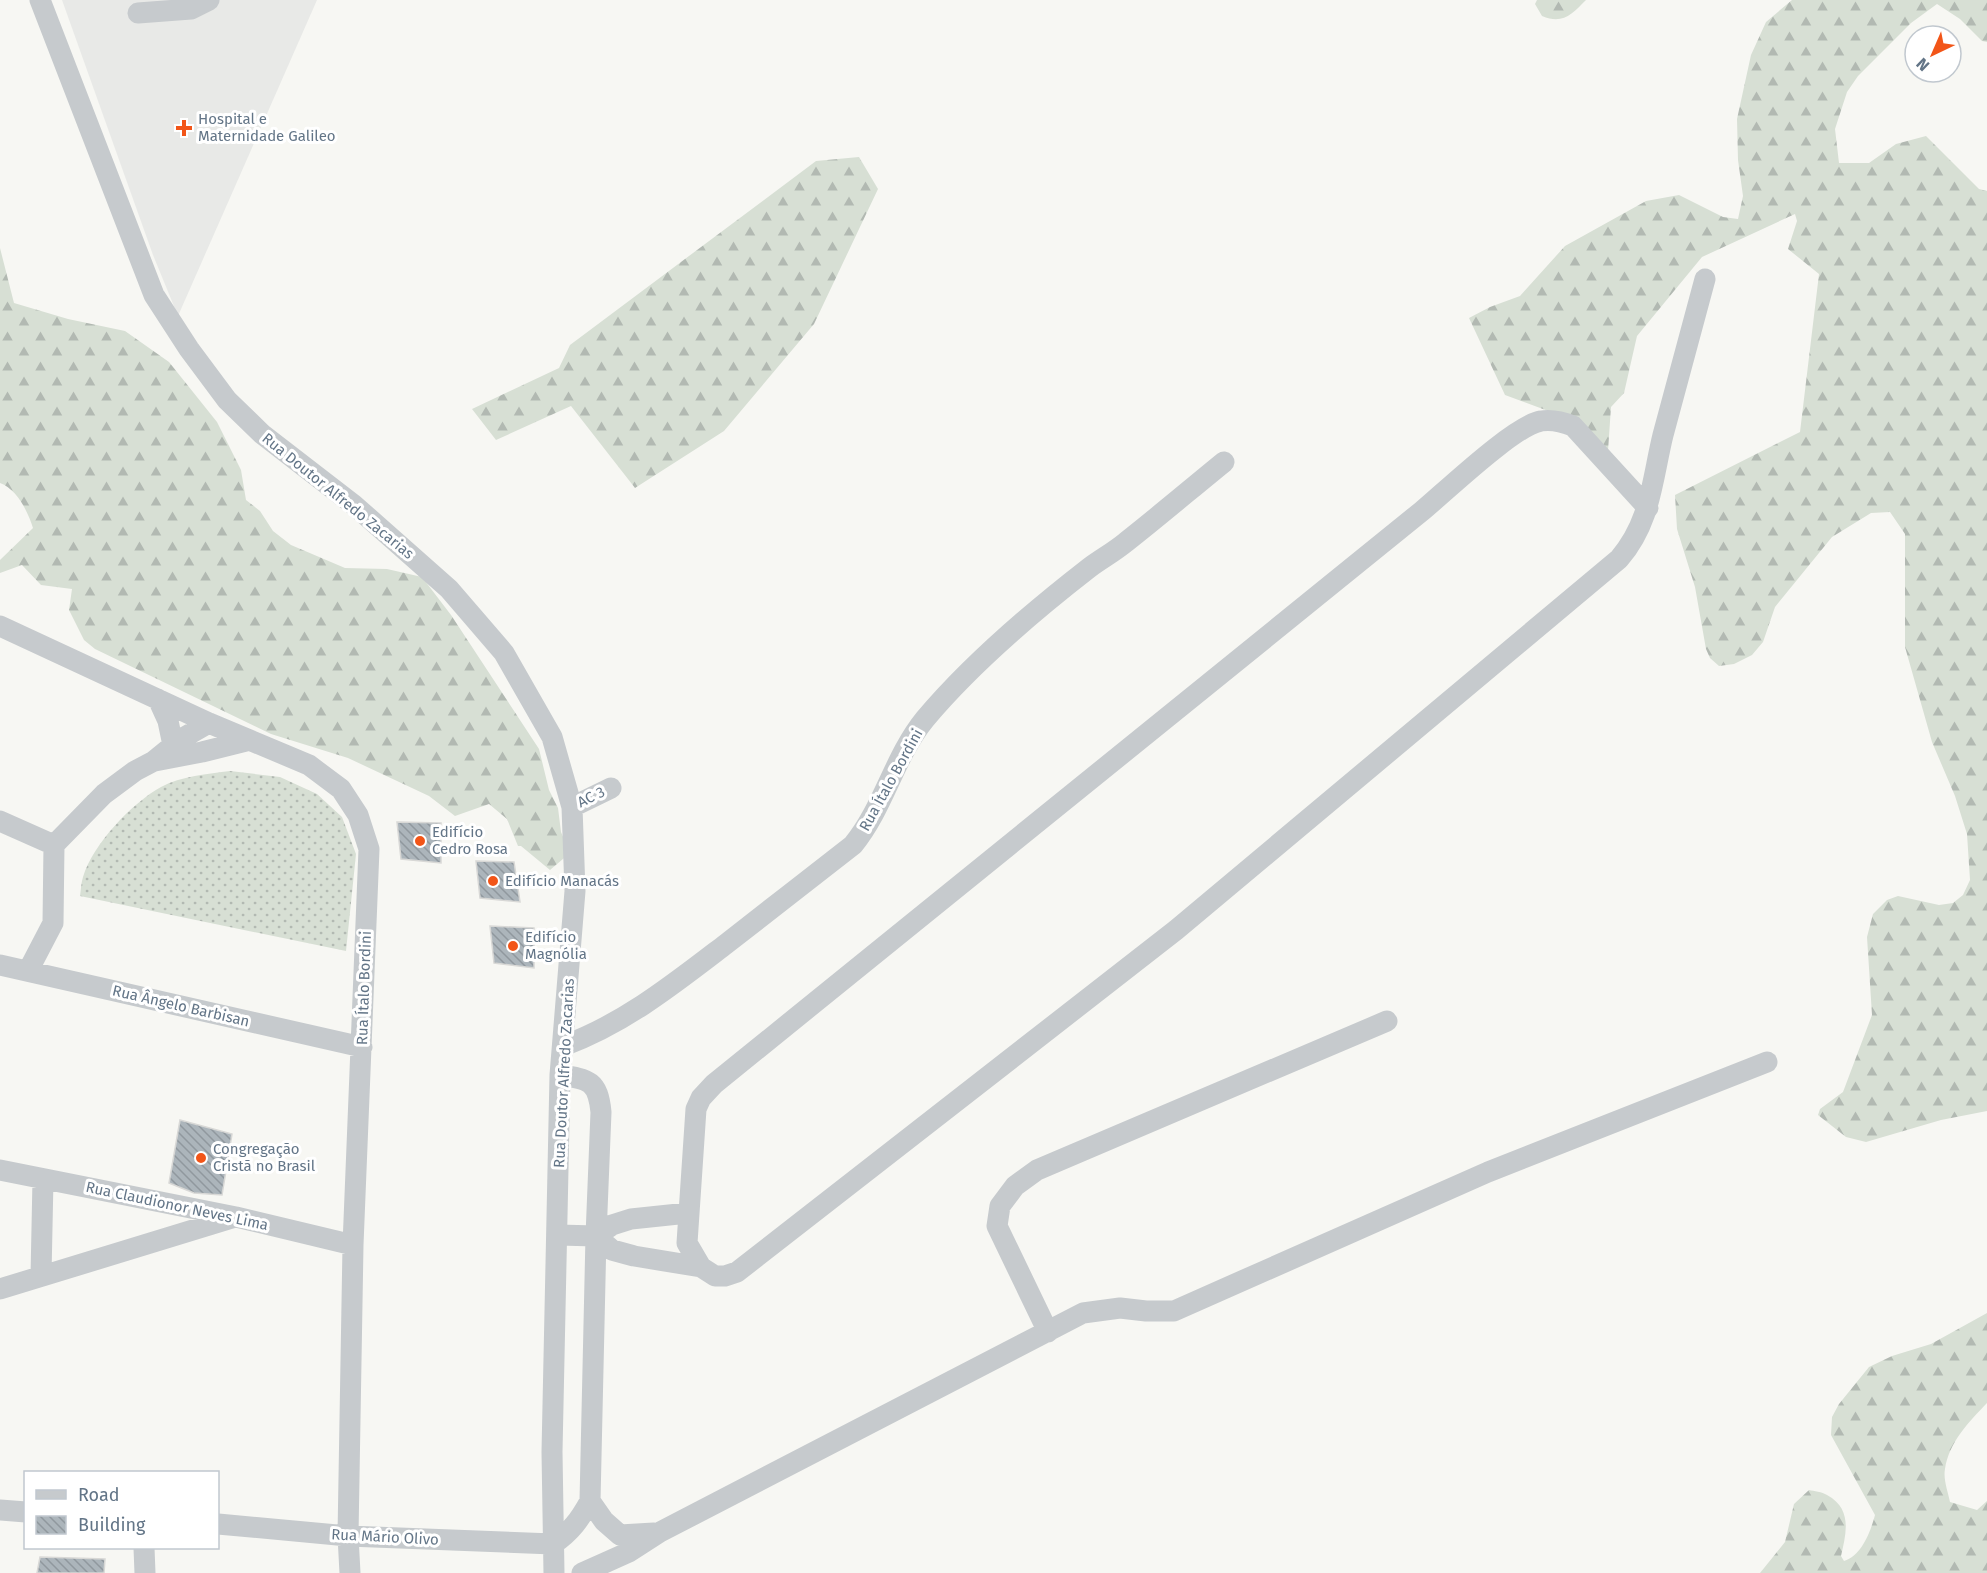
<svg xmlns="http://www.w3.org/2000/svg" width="1987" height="1573" viewBox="0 0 1987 1573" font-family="'Fira Sans',sans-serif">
<defs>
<pattern id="grass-dots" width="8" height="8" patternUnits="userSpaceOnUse" patternTransform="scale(1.5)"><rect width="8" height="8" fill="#d7dfd4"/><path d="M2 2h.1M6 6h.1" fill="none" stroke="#b2b9b2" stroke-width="1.8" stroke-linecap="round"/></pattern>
<pattern id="forest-firs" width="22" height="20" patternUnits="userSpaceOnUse" patternTransform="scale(1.5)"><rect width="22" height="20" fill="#d7dfd4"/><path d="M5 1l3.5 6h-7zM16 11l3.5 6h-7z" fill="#b2b9b2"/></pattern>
<pattern id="building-back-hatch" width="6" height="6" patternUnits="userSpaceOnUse" patternTransform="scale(1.5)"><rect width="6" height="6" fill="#acb5bb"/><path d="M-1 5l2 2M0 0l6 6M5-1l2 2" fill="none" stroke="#90989e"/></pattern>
</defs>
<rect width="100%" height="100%" fill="#f7f7f3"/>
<path fill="#e8e9e7" d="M62 0H317L178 316 153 255Z"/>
<path fill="url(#grass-dots)" d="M230 771 280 777 317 794 342 817 356 854 346 951 80 896C81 890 81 883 83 877 93 844 132 803 161 787 181 776 208 774 230 771Z"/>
<path fill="url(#forest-firs)" d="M1537 0H1586C1572 14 1563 25 1542 16L1535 4Z
M1792 0H1987V42L1982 41 1960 19 1937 4 1911 23 1858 76 1847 92 1835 129 1839 163H1869L1896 144 1926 136 1979 189 1987 191V1111L1941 1120 1866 1142 1846 1137 1818 1115 1820 1109 1843 1092 1872 1015 1867 937 1873 914 1887 900 1898 896 1939 905 1953 903 1963 895 1970 880 1967 834 1955 796 1932 742 1905 647V534L1890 512 1871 513 1832 537 1775 607 1763 642 1752 655 1734 664 1719 666 1710 658 1706 649 1695 587 1677 529 1675 495 1800 432 1819 274 1788 249 1797 221 1795 214 1702 257 1637 336 1624 393 1611 407 1608 451 1559 415 1505 395 1469 318 1490 307 1520 296 1565 246 1646 201 1679 195 1723 217 1738 219 1743 196 1738 160 1737 119 1751 55 1766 22Z
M859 157 878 189 814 324 724 431 635 488 571 406 496 440 472 409 559 368 570 345 816 161Z
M0 248 14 303 68 319 125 331 169 362 217 422 241 470 246 500 260 511 273 531 291 545 345 568 387 569 422 577 451 615 539 749 549 790 558 808 561 832 570 853 550 870 521 846H518L507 819 489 804 455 816 429 796 348 758 271 734 95 649 84 640 69 610 72 589 41 585 22 565 0 573V560L33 528C28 512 17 489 0 483Z
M1987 1313V1403C1969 1422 1949 1442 1945 1469 1943 1479 1948 1492 1950 1502L1977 1510 1987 1501V1573H1760L1785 1542 1794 1504 1809 1490C1814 1491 1822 1492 1827 1495 1853 1509 1846 1534 1841 1556L1844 1561C1862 1556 1871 1530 1875 1515L1831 1435 1832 1417 1839 1404 1869 1367 1892 1356 1931 1344Z"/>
<path fill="url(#building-back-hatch)" stroke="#d8d8d6" stroke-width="1.5" d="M397 822 441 823V863L401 859Z
M476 861 514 862 520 902 480 898Z
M490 926 534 928V968L494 963Z
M180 1120 232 1134 222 1195 194 1193 169 1183Z
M40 1557 105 1559 104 1573H37Z"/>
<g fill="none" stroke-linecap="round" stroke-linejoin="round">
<path stroke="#c6cacd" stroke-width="21" d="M40 0 154 295 189 349 227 400 262 434 354 505 449 589 504 653 552 737 572 807 575 891 560 1075 552 1452 554 1573
M138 13 191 9 209 0
M1648 508 1573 426C1563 422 1552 419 1541 421 1515 425 1446 491 1422 511L714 1084 701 1098 696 1109 687 1243 701 1267 715 1276H725L737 1272 1176 930 1619 559C1651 522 1652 480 1663 435 1677 383 1691 331 1705 279
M0 626 209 723 309 765 341 789 358 815 369 849 353 1245 348 1536 350 1573
M158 699 168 721 173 745
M155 761 202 752 250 740
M572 807 611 788
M0 821 54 845
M0 965 362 1047
M28 971 53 923 54 845 104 794 135 771 154 761 181 739 209 723
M563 1046C624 1024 675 983 726 944 768 911 811 878 853 845 884 807 894 757 925 719 972 663 1031 613 1089 568 1101 559 1114 552 1126 542 1159 516 1192 488 1224 462
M0 1170 236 1217 353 1245
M558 1235 596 1236 612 1225 631 1219 688 1213
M596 1236 612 1250 634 1256 701 1267
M41 1276 43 1179
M0 1289 232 1218
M1048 1332 997 1226 1000 1206 1015 1186 1037 1170 1387 1021
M590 1501 604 1521 620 1535 654 1533
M0 1510 26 1512
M218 1524 348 1536 553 1544
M553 1544C571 1532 580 1519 590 1501L596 1236 601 1112C598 1081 589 1079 560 1075
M144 1548 145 1573
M582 1573 629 1552 660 1532 1083 1313 1120 1308 1146 1311H1174L1488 1172 1767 1062"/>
</g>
<g fill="#f25518" stroke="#fff" stroke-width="2">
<path d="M181 119h6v6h6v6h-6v6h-6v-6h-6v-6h6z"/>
<circle cx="420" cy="841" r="6"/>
<circle cx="493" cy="881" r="6"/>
<circle cx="513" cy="946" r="6"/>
<circle cx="201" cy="1158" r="6"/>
</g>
<g text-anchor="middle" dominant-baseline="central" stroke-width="6" stroke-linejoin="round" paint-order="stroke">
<g font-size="15" fill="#637587" stroke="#fff" text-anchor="start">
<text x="198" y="119">Hospital e<tspan x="198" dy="17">Maternidade Galileo</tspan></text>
<text x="432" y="832">Edifício<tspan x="432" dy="17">Cedro Rosa</tspan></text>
<text x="505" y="881">Edifício Manacás</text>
<text x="525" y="937">Edifício<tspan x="525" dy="17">Magnólia</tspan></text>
<text x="213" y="1149">Congregação<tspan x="213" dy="17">Cristã no Brasil</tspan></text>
</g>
<g font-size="15" fill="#637587" stroke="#fff">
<text transform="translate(338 496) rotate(39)">Rua Doutor Alfredo Zacarias</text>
<text transform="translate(891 780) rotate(-61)">Rua Ítalo Bordini</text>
<text transform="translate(591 797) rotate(-26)">AC 3</text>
<text transform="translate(364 988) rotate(-88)">Rua Ítalo Bordini</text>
<text transform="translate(181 1006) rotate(13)">Rua Ângelo Barbisan</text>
<text transform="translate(564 1073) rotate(-87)">Rua Doutor Alfredo Zacarias</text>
<text transform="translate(177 1206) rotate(12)">Rua Claudionor Neves Lima</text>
<text transform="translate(385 1537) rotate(3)">Rua Mário Olivo</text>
</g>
</g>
<rect x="24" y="1471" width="195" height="78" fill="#ffffff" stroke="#c1c8cf" stroke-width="1.5"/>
<rect x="36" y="1490" width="30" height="9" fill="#c6cacd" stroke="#c1c8cf" stroke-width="1.5"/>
<text x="78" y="1501" font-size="18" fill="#637587">Road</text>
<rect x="36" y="1516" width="30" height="18" fill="url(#building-back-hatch)" stroke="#c1c8cf" stroke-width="1.5"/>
<text x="78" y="1531" font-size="18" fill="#637587">Building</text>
<g transform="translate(1933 54) rotate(224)"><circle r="28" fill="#ffffff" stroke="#c1c8cf" stroke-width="1.5"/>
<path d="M0-4.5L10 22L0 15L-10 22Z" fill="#f25518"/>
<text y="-9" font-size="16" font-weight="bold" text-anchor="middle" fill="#637587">N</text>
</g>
</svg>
